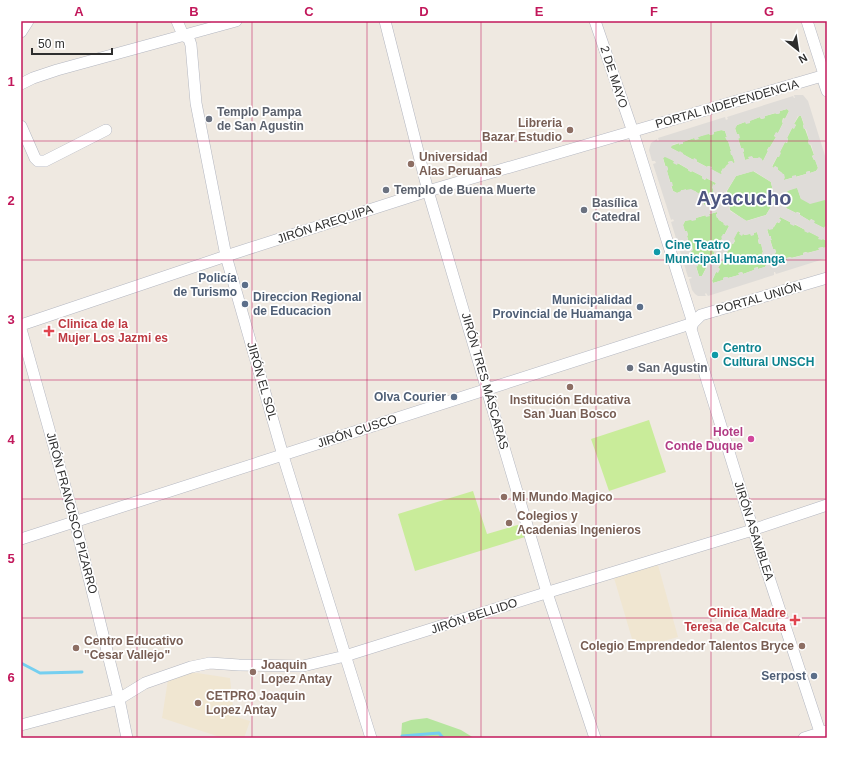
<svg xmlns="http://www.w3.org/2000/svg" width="848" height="759" viewBox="0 0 848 759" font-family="Arial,sans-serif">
<rect width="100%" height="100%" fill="#efe9e1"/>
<path fill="#f0e6d1" d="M658 565 678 637 635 649 614 578Z
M169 673H197L230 678 234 716 250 721 244 738H223L162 718Z"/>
<path fill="#b6e59e" d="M787 109 789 111 785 119 783 118 782 122 783 123 778 133H776L774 136 776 137 770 147H769L767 150 768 151 763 161 758 158H753L752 157H749V159L745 160 743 152 744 151 743 148H741L735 128 737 125 745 122H750L749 121 760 117 761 119 765 118V116L776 113V114L780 113V111Z
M799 116H801L804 125H803L804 129H805L809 140 808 141 809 144H810L814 155 812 156 814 160 815 159 818 168 816 171 810 173V171L806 172V174L784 180 782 173 778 170V168L775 166 774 168 772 167 785 142 787 143 788 139 787 138 792 128H794L796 125 794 124Z
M721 130 725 131 735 163H733L732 161 728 162 729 164 727 165 724 169H723L721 172 722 173 721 175 711 169 712 167 708 166 707 167 671 148V146L694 138 698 139V137L709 133 710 135 714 134 713 132Z
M665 156 688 169V170L691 172 692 171 702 176V178L705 180 706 178 716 183 713 189V194L711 195 712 198H714L715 201 704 205 702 198 695 191 686 190 677 193 673 191 663 158Z
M753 171 771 182V183L775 198V200L766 215 746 221 730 210 727 191 736 176Z
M797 187 801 199 825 200 827 201V227H825L824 228 814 223V221L811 219 810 221 800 215V213L797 212 796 213 786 208 789 203V198L790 197 789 194H788L787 191Z
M717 212V214H716L717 218H718L719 220 729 226 717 249 715 248 714 251 715 252 709 263 708 262 706 265 707 266 702 276H699L696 266H698L697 262H695L691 251 693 250 692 247H690L687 236 688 235 687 232H685L683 225 685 221Z
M780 217 827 241V247L823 248V247L819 248V250L807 253 806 252 803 253V255L791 258 790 257 787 258V260L780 262 776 260 775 253 776 252 775 249H773L767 229 774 227 777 222 779 223 781 220 779 219Z
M738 231 745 235 757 232 759 239 758 240 759 244 761 243 763 252 762 253 763 256H765L767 263 765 267 758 269V267L754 268V270L743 274 742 272 739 273V275L728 278 727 277 723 278V280L713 283 712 281 716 272 720 269 718 268 724 258H726L727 255 726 254 732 243 733 244 735 241 733 239Z
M427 718 461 730 474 738H401L402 723 411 720Z"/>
<path fill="#c9ec9a" d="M649 420 666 472 609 491 591 439Z
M473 491 487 534 521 524 525 537 415 571 398 514Z"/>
<path fill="#dfdcd8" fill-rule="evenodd" d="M794 95H803L808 101 827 162V201L825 200 810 204 801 199 797 188 787 191 788 194 789 193 790 197 789 198V203H790L788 207 786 206V208L796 213 797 212 800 214V215L810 221 811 219 815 221 814 223 824 228 825 226 827 227V241L823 239 822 240 818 239 819 237 809 232 808 233 804 231 805 230 795 224 794 226 790 224V222L780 217 779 219 781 220 779 223 777 222 773 228V229L769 230V229L767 230 769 236H771V238L772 240H770L773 249H775L776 253H775L777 260 780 262 787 260 786 258 791 257 792 258 803 255V253L807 252 808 253 819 250 818 248 823 247 824 248 827 247V258L776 274 775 272H774V275L708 296 706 293 705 294 706 296H698L695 294 692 290 689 279 692 278 691 277H688L671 222 674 221 673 219 671 220 653 164 656 163 655 161H652L649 150 651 143 657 139V141H659L658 138 725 117 726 120 728 119 727 117 793 96 794 98H795ZM787 109 789 111 785 119 784 118 782 122 783 123 778 133 776 132 774 136 776 137 770 147H769L767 150 768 151 763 161 762 160V159L759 157 758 158H753L752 156 748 157 749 159 745 160 743 152H744L743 148H741L738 139 740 138 739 134H737L735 129 737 125 745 122 746 124 750 123V121L760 117 761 119 765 118V116L775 113 776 114H778L780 113V111ZM798 116H801L804 124 803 125 804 129H806L809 140 808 141 809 145 811 144 814 155 812 156 814 160H815L818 168 816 171 810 173V171L806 172V174L796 177V175L792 176V178L784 180V179L785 178 784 174H783L782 173 778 170V168L775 166 774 168 772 166 777 157H779L781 153 780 152 785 142 787 143 788 139 787 138 792 128 794 129 796 125 794 124ZM722 130 725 131 727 137H725L727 141H728L731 151H730L731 155H732L735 162 733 163 732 161 728 162 729 164 727 165 724 169 723 168 721 172 722 173 721 174 711 169 712 168 708 166 707 167 697 162V160L696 159 694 158 693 160 683 154V153L681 152 680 151 679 152 671 148 672 145 679 143V145L681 144H683V142L694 138 695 140 699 139 698 137 709 134 710 135 714 134V132ZM665 157 674 161 673 163 677 165 678 163 688 169V170L689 171 691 172 692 171 702 176V178L705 180 706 178 716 183 715 185 713 184 712 188 713 189V194H711L712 198H714V201L704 205 702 198 700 194 691 189 686 190V189L683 190H681V191L677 193 673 191 671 186H673L672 182H670L667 171 668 170V168L667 166H665L663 158ZM754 171 771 182 775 200 766 215 747 221 730 211 726 192 736 176ZM717 212V214H716L717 218H718L719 220 724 223 723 224 726 226 727 225 729 226 725 234H723L722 236 721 237 722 238 717 248H715L713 252 715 253 709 263 708 262 706 266 707 267 702 276H699L696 267 698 266 697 262H695L691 251 693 250 692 247H690L687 236 688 235 687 231H685L683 225 685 221 691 220 692 221 696 220V218L705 215 706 217 710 216 709 214ZM738 231 740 232 739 234 742 236 743 234 745 235 750 234 751 236 754 235V233L757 232 759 239 758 240 759 244H761L763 252 762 253 763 257 765 256 767 263 765 267 758 269V267L756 268H754V270L743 274 742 272 738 273 739 275 728 278 727 277H725L723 278V280L713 283 712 280 716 272 718 273 720 269 718 268 724 258H725L727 255 726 254 732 244H733L735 240 734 239Z"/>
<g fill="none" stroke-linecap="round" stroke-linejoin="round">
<path stroke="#75cff0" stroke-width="3" d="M21 663 40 673 82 672
M402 736 439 733 443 738"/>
<defs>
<path id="minor" d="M177 21 183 35 189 39 191 45 196 103 226 256 284 459 371 738
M385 21 428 191 548 596 595 738
M595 21 633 132 693 323
M807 21 823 71 822 76 827 91
M21 32 28 21
M21 84 33 78 57 70 236 21
M21 126 35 158 38 161H45L106 130
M693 323 691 329 751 523 822 738
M21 325 226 256 428 191 822 76
M21 329 75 522 119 699 127 738
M21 539 687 325 693 323 701 315 827 278
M21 725 119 699 145 683 191 667 210 663 239 665 303 666 345 656 552 591 746 532 827 505
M804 738 826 731"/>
</defs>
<use href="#minor" stroke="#b4b7c1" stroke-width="12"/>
<use href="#minor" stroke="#fff" stroke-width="11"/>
</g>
<path fill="none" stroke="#c2185b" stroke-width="1" stroke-opacity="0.55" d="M137 21V738M252 21V738M367 21V738M481 21V738M596 21V738M711 21V738M21 141H827M21 260H827M21 380H827M21 499H827M21 618H827"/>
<g fill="#6b7280" stroke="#fff" stroke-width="1.5">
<circle cx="209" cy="119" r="4"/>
<circle cx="386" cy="190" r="4"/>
<circle cx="584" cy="210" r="4"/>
<circle cx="630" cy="368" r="4"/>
</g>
<g fill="#8d6e63" stroke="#fff" stroke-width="1.5">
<circle cx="570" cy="130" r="4"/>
<circle cx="411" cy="164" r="4"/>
<circle cx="570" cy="387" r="4"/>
<circle cx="504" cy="497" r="4"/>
<circle cx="509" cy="523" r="4"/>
<circle cx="802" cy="646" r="4"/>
<circle cx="76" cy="648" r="4"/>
<circle cx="253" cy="672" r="4"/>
<circle cx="198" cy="703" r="4"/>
</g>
<g fill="#0f9aa8" stroke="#fff" stroke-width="1.5">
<circle cx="657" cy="252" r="4"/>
<circle cx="715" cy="355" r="4"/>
</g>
<g fill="#5c6f8a" stroke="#fff" stroke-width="1.5">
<circle cx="245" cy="285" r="4"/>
<circle cx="245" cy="304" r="4"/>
<circle cx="640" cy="307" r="4"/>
<circle cx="454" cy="397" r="4"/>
<circle cx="814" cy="676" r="4"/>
</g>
<g fill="#e0444e" stroke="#fff" stroke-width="1.5">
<path d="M47 325h4v4h4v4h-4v4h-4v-4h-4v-4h4z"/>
<path d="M793 614h4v4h4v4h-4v4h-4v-4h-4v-4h4z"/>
</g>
<circle fill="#d1479c" stroke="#fff" stroke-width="1.5" cx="751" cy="439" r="4"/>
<g text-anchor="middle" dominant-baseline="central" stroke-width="3.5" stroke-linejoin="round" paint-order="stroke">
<g font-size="12" fill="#2e2e2e" stroke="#fff">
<text transform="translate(614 77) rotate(72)">2 DE MAYO</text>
<text transform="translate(727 104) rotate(-16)">PORTAL INDEPENDENCIA</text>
<text transform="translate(325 224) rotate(-18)">JIRÓN AREQUIPA</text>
<text transform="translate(759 298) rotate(-16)">PORTAL UNIÓN</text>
<text transform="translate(262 381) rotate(74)">JIRÓN EL SOL</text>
<text transform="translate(485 381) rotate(74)">JIRÓN TRES MÁSCARAS</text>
<text transform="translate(357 431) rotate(-18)">JIRÓN CUSCO</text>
<text transform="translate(72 513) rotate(75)">JIRÓN FRANCISCO PIZARRO</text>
<text transform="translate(754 531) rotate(72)">JIRÓN ASAMBLEA</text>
<text transform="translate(474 616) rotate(-18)">JIRÓN BELLIDO</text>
</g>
<g font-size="12" font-weight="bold" fill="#5b616d" stroke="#fff" text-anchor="start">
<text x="217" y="112">Templo Pampa<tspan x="217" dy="14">de San Agustin</tspan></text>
<text x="394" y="190">Templo de Buena Muerte</text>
<text x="592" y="203">Basílica<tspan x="592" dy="14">Catedral</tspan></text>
<text x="638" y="368">San Agustin</text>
</g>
<g font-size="12" font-weight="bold" fill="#785e54" stroke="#fff" text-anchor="start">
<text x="562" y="123" text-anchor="end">Libreria<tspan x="562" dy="14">Bazar Estudio</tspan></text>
<text x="419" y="157">Universidad<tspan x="419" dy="14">Alas Peruanas</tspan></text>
<text x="570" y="400" text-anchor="middle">Institución Educativa<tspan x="570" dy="14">San Juan Bosco</tspan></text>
<text x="512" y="497">Mi Mundo Magico</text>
<text x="517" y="516">Colegios y<tspan x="517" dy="14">Acadenias Ingenieros</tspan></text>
<text x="84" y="641">Centro Educativo<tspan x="84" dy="14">"Cesar Vallejo"</tspan></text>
<text x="794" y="646" text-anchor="end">Colegio Emprendedor Talentos Bryce</text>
<text x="261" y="665">Joaquin<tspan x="261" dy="14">Lopez Antay</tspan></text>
<text x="206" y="696">CETPRO Joaquin<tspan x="206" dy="14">Lopez Antay</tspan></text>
</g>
<g font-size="12" font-weight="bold" fill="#0d838f" stroke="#fff" text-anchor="start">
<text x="665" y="245">Cine Teatro<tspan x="665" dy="14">Municipal Huamanga</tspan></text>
<text x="723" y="348">Centro<tspan x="723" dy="14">Cultural UNSCH</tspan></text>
</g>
<g font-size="12" font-weight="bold" fill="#4e5e75" stroke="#fff" text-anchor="end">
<text x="237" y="278">Policía<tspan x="237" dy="14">de Turismo</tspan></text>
<text x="253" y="297" text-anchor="start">Direccion Regional<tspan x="253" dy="14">de Educacion</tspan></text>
<text x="632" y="300">Municipalidad<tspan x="632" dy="14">Provincial de Huamanga</tspan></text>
<text x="446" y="397">Olva Courier</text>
<text x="806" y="676">Serpost</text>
</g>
<g font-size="12" font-weight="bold" fill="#be3a42" stroke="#fff" text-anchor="start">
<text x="58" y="324">Clinica de la<tspan x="58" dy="14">Mujer Los Jazmi es</tspan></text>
<text x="786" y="613" text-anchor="end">Clinica Madre<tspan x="786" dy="14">Teresa de Calcuta</tspan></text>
</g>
<g font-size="12" font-weight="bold" fill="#b23c85" stroke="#fff" text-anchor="end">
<text x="743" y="432">Hotel<tspan x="743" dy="14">Conde Duque</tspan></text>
</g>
<g font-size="20" font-weight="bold" fill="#4d5680" stroke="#fff">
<text x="744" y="198">Ayacucho</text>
</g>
</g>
<rect width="848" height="759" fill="none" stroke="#ffffff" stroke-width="44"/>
<g transform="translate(798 50) rotate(150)" stroke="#ffffff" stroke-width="3" paint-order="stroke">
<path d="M0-3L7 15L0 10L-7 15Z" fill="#2e2e2e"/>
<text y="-6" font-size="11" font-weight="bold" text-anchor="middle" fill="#2e2e2e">N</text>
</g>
<path d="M32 48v6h80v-6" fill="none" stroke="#2e2e2e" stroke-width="2"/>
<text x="38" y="48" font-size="12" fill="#2e2e2e" stroke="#ffffff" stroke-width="3" paint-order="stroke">50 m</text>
<rect x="22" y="22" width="804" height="715" fill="none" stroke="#c2185b" stroke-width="1.5"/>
<g font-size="13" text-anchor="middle" font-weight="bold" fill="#c2185b">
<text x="79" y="16">A</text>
<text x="194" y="16">B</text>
<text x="309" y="16">C</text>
<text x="424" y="16">D</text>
<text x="539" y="16">E</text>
<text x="654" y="16">F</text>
<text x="769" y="16">G</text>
<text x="11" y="86">1</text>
<text x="11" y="205">2</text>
<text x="11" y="324">3</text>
<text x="11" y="444">4</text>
<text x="11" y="563">5</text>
<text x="11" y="682">6</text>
</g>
</svg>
